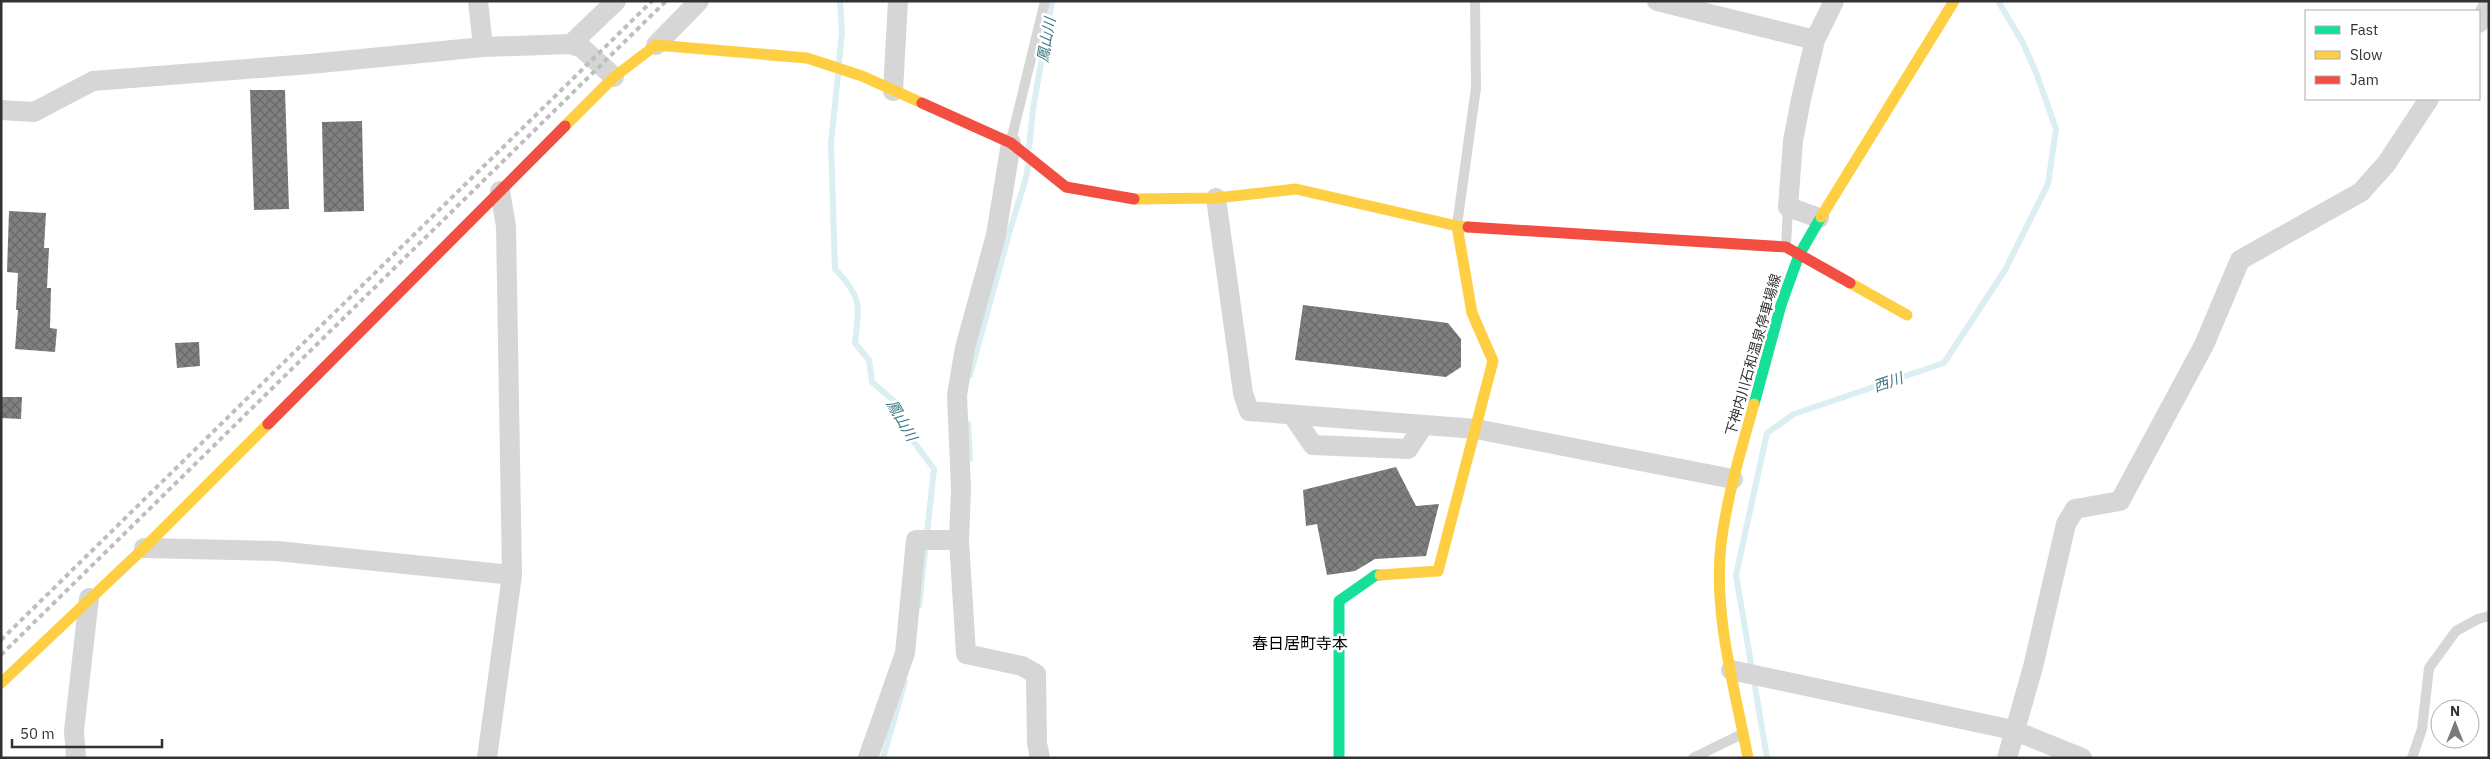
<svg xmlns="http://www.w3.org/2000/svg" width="2490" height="759" viewBox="0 0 2490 759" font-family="'IBM Plex Sans','Noto Sans JP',sans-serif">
<defs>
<pattern id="building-cross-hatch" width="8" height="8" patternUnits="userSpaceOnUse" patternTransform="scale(1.25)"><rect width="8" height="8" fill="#808080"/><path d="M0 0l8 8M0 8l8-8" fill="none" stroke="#696969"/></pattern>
</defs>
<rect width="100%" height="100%" fill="#fff"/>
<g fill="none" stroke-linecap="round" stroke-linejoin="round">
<path stroke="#dbeef2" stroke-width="6" d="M839 62 842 32 840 1
M838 75 831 143 835 269C863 299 859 305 855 343L869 360 872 382 894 401 908 434 934 469 919 606
M1029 148 1033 109 1052 1
M970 375 1010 230 1026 178 1028 166
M968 424 970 459
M883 758 905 682
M1767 758 1736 575 1767 433 1794 414 1944 363 2005 270 2048 184 2056 129 2037 75 2023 43 1998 1"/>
</g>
<path fill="url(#building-cross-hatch)" d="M250 90H285L289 209 254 210Z
M362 121 364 211 324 212 322 122Z
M9 211 46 213 44 248H49L47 288H51L50 328 57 329 55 352 15 349 18 310H16L18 273 7 272Z
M1303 305 1448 323 1461 339V367L1446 377 1295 360Z
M199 342 200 366 177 368 175 343Z
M1 397H22L21 419 1 418Z
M1396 467 1416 506 1439 504 1426 556 1375 559 1355 571 1327 575 1317 524 1306 526 1303 490Z"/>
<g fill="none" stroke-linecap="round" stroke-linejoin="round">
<path stroke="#d6d6d6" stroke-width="10" d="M1011 141 1045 1
M1457 225 1476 88 1475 1
M1786 246 1788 207
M1693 758 1742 734
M2412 758 2422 729 2429 668 2456 631 2478 619 2489 616"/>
<path stroke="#d6d6d6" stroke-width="20" d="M478 1 483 47
M1657 1 1815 40
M2479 23 2489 5
M571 44 616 1
M656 45 699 1
M893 91 898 1
M1 110 34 112 93 81 310 64 483 47 571 44 582 48 614 77
M1011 143 996 235 965 348 957 395 961 489 959 540 966 654 1022 666 1036 674 1037 743 1040 758
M1216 198 1243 393 1249 411 1476 429 1733 479
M1819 218 1788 207 1793 141 1801 99 1815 40 1834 1
M1293 416 1313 445 1408 449 1424 425
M144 548 277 551 512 575
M1731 670 2013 730 2082 758
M76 758 74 731 89 598
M487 758 512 575 506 226 500 191
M868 758 905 653 916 540H959
M2007 758 2033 667 2066 524 2075 509 2120 501 2204 345 2240 260 2361 192 2386 164 2429 99"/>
<path stroke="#16e098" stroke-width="11" d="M1754 404 1781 305 1799 255 1821 217
M1339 758V601L1376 575H1380"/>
<path stroke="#ffcf43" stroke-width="11" d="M565 126 614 77 656 45 807 58 862 76 922 103
M1134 199 1216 198 1296 189 1457 226
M1821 217 1954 1
M1850 283 1907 315
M1380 575 1438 571 1493 361 1472 313 1457 226 1468 227
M1 683 144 548 268 424
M1748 758C1735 689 1713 615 1721 544 1727 496 1741 450 1754 404"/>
<path stroke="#f24e42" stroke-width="11" d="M922 103 1011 143 1066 187 1134 199
M1468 227 1786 247 1850 283
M268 424 565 126"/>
<path stroke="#bebebe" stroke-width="4" stroke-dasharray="5 4" stroke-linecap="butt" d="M1 640 652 1
M1 655 666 1"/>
</g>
<g text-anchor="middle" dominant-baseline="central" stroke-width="5" stroke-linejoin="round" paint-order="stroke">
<g font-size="14" fill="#323232" stroke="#fff">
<text transform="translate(1753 355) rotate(-74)">下神内川石和温泉停車場線</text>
</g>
<g font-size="15" font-style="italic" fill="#3a7a8a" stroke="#fff">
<text transform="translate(1046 40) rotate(-80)">鳳山川</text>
<text transform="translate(1888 382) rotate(-19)">西川</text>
<text transform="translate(902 420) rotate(60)">鳳山川</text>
</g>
<g font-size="16" fill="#000" stroke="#fff">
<text x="1300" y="643">春日居町寺本</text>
</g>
</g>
<rect width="2490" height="759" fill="none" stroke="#323232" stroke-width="5"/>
<rect x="2305" y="10" width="175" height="90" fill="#ffffff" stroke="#adadad"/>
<rect x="2315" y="26" width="25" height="8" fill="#16e098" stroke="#adadad"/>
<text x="2350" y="35" font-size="15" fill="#323232">Fast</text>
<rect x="2315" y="51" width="25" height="8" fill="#ffcf43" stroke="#adadad"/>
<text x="2350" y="60" font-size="15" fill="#323232">Slow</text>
<rect x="2315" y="76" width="25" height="8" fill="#f24e42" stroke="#adadad"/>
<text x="2350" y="85" font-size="15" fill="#323232">Jam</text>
<g transform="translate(2455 724)"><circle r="24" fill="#ffffff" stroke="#adadad"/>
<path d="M0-4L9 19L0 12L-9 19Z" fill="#7a7a7a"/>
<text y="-8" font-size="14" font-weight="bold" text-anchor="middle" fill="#323232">N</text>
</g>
<path d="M12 739v8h150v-8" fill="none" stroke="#323232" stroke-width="2.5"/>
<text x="20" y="739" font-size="15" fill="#323232" stroke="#ffffff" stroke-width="4" paint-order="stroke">50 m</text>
</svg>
